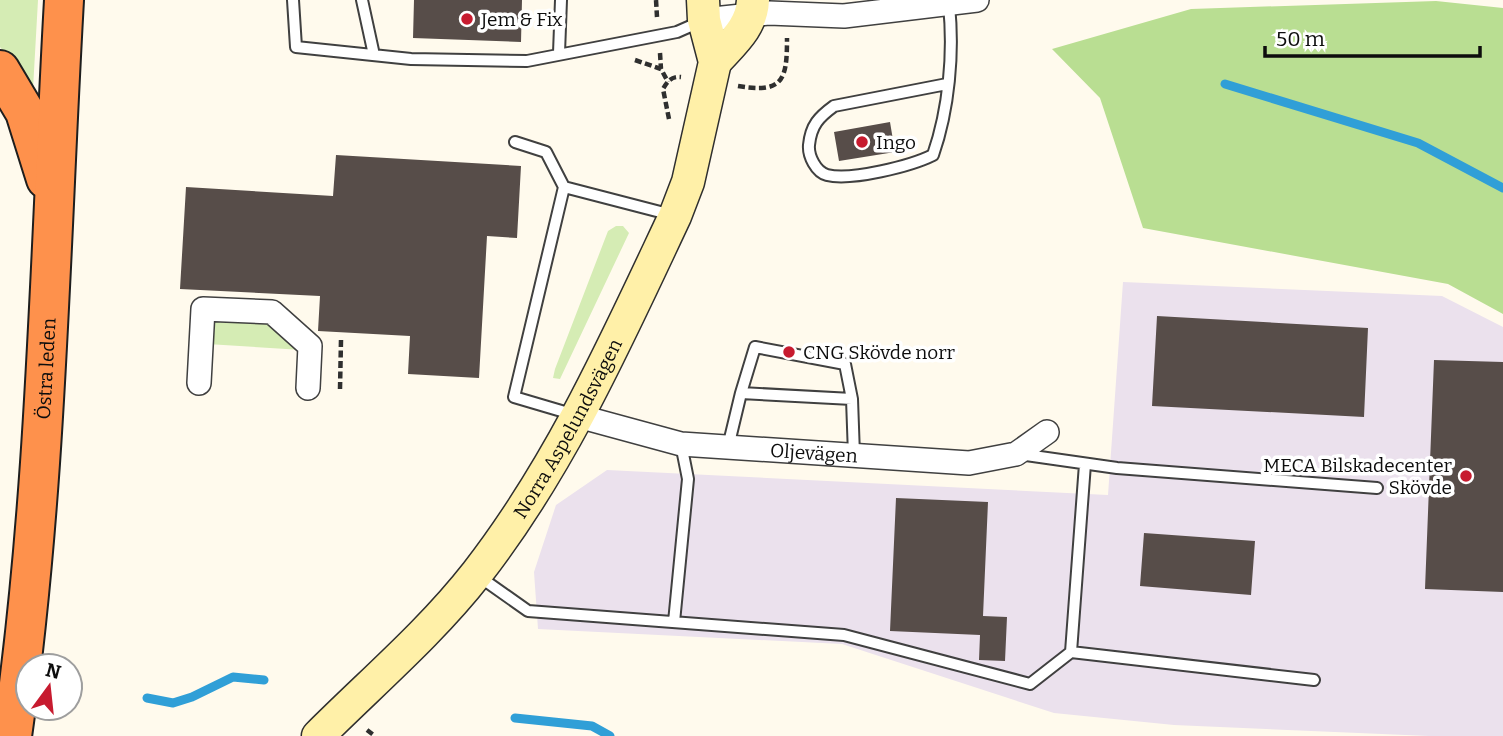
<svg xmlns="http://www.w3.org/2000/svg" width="1503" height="736" viewBox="0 0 1503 736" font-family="Bitter,serif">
<rect width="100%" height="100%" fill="#fffaed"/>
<path fill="#ebe1ed" d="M1123 282 1442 296 1503 327V736H1429L1174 725 1054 713 842 644 538 629 534 572 556 505 607 470 1108 495Z"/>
<path fill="#d5ecb4" d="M0 0H38L33 89 0 47Z
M616 226H623L629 233 560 379 553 378 555 369 608 231Z
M221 315 274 322 302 350 207 344 209 325Z"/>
<path fill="#b9de92" d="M1436 1 1503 8V314L1448 284 1143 228 1100 98 1052 49 1191 9Z"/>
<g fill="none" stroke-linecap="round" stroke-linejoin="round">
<path stroke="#309fd7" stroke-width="9" d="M1225 84 1418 143 1503 188
M147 698 173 703 192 697 233 677 264 680
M515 718 592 726 610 736"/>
</g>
<path fill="#574d49" d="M414 0H522L521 42 413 38Z
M890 122 895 152 839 161 834 132Z
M336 155 521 166 517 238 487 236 479 378 408 374 410 336 318 331 320 296 180 289 186 187 333 196Z
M1157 316 1368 328 1364 417 1152 406Z
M1434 360 1503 362V592L1425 589Z
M896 498 988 502 983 616 1007 617 1005 661 979 660 980 635 890 631Z
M1144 533 1255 541 1251 595 1140 586Z"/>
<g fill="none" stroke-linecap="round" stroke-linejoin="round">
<defs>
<path id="lane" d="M293 0 296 47 411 59 527 61 677 32 702 21
M362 0 374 55
M559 53 561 0
M947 84 834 106C819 117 811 125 809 145 808 156 816 172 827 175 851 181 911 166 933 155 949 109 954 53 949 5
M515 142 546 152 564 187 672 215
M564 187 514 397 575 415
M741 393 755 347 845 364 852 399
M728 447 741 393 852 399 854 455
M1019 454 1117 468 1377 488
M1085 464 1071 652 1314 680
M477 575 528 611 844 635 1030 684 1071 652
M674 622 688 479 681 444"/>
<g id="street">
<path d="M704 20 769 13 844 16 977 0"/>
<path d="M199 383 203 309 272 312 310 346 308 388"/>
<path id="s1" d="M578 416 681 444 969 463 1016 454 1047 432"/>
</g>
<g id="secondary">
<path d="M715 62C732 43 752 27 753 0"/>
<path id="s2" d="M318 736C372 682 430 633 477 573 561 465 617 339 675 216L688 182 715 62 704 20 703 0"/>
</g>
<g id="highway">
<path d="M0 70 25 112 46 179"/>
<path id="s3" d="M12 736C47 493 50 245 64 0"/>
</g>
</defs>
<use href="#lane" stroke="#404040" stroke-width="14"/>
<use href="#street" stroke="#404040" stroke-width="26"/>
<use href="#secondary" stroke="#2f2f2f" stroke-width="35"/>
<use href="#highway" stroke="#1e1e1e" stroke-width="42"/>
<path stroke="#2f2f2f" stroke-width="4.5" stroke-dasharray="7 3.5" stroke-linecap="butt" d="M656 0 657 17
M660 53 661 69
M635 60 661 69 668 82
M738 86C784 94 787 79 787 38
M669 119 663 89C667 82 671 76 681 77
M340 389 341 340
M367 730 375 736"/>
<use href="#lane" stroke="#fff" stroke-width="10"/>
<use href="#street" stroke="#fff" stroke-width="23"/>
<use href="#secondary" stroke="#fff0a8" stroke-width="32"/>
<use href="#highway" stroke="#fe914c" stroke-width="38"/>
</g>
<g fill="#c71b2f" stroke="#fff" stroke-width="2.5">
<circle cx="467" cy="19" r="7"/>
<circle cx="862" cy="142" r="7"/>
<circle cx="789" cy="352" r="7"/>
<circle cx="1466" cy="476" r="7"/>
</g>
<g text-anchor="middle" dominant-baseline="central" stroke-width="7" stroke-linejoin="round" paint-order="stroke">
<g font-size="19" fill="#0d0d0d" stroke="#fff" text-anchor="start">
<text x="481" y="19">Jem &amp; Fix</text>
<text x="876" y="142">Ingo</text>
<text x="803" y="352">CNG Skövde norr</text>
<text x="1452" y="465" text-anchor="end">MECA Bilskadecenter<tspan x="1452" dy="22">Skövde</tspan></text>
</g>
<g font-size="19" fill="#0d0d0d" stroke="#fff">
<text stroke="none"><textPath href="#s3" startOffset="369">Östra leden</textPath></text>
<text stroke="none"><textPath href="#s2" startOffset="399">Norra Aspelundsvägen</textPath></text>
<text stroke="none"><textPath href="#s1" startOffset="240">Oljevägen</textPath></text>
</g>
</g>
<g transform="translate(49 687) rotate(15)"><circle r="33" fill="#ffffff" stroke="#9e9e9e" stroke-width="2"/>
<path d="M0-5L12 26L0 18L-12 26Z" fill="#c71b2f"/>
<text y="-10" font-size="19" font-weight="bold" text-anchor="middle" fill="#0d0d0d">N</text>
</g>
<path d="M1265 46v10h215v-10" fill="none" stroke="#0d0d0d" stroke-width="3.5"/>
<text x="1276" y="46" font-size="21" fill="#0d0d0d" stroke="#ffffff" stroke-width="5" paint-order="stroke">50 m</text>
</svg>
